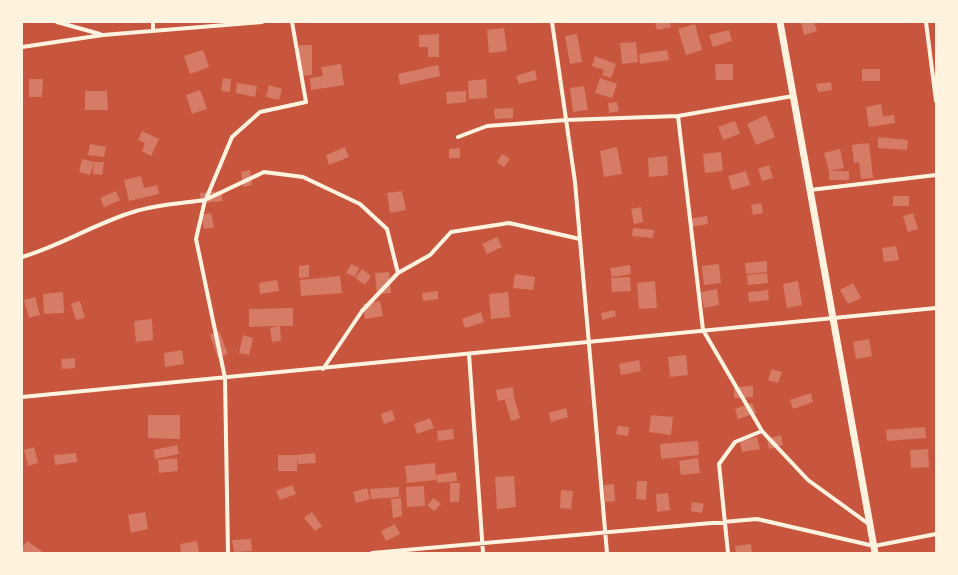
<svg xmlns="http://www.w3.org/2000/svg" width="958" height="575" viewBox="0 0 958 575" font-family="Mulish,sans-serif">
<rect width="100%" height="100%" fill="#c8553d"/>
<path fill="#d67c66" d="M655 22H670L671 27 657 30Z
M801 22H814L817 31 804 35Z
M695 24 702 50 686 55 678 29Z
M504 28 507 51 489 53 487 30Z
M729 30 732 41 713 47 709 35Z
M439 34V57H428V47H419V35Z
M577 34 582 62 570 64 565 36Z
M636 42 638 62 622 64 620 43Z
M299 45H312V75L300 76Z
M203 50 209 67 190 74 184 56Z
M667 50 669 60 640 64 639 54Z
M595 56 616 64 611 78 602 75 604 70 592 66Z
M341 64 344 85 311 90 310 78 323 76 321 67Z
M715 64H733V80H716Z
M438 65 440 76 400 85 398 74Z
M862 69H880V81H862Z
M535 70 537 80 519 84 516 76Z
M223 78 231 79 230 92 221 91Z
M600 78 617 84 612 98 595 93Z
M29 79H43L42 97H29Z
M486 79 487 98 469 99 468 81Z
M831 82 832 90 818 92 816 84Z
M237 83 257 86 255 97 236 93Z
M269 85 282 89 279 100 266 97Z
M584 86 588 110 573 112 570 88Z
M200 90 207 109 192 114 186 95Z
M85 91H107L108 110H85Z
M466 91V102L447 104 446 92Z
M617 102 619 111 609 113 608 103Z
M881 104 883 116 894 115 895 123 869 127 866 107Z
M513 108V118L495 119 494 109Z
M766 115 775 137 756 145 747 124Z
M735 121 740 134 723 140 718 127Z
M142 131 159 139 151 156 142 151 145 143 138 140Z
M878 137 908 140 907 150 878 148Z
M869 143 873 178 861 179 859 162 854 163 852 145Z
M90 144 106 147 104 157 88 155Z
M345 147 349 157 329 165 326 155Z
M617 147 622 174 604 177 600 151Z
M460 148V158H449V149Z
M840 149 844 168 829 171H849V180H829V171L824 153Z
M721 152 723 171 705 173 703 154Z
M502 154 510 159 504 167 497 162Z
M667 156 668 175 649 177 648 158Z
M82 159 94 162 90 175 79 172Z
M94 162H104L102 175 93 174Z
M769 165 773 178 762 181 758 169Z
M250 170 252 185 243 187 241 172Z
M746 171 750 185 732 190 728 176Z
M141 176 144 188 157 185 159 194 129 201 124 180Z
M116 191 120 200 104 207 100 198Z
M222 191V201L201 203 200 193Z
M402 191 406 210 390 213 387 193Z
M893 196H909V206H893Z
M761 203 763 213 753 215 751 205Z
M641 207 643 222 634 224 631 209Z
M211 213 214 227 204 229 201 215Z
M913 213 918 229 908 232 903 216Z
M707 216 708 224 690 227 689 219Z
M633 228 654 230 653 238 632 236Z
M497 237 502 247 487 254 482 244Z
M896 246 899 260 884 262 882 248Z
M767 261V272L746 274 745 263Z
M351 264 359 268 355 277 346 273Z
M719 264 721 283 704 285 702 266Z
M309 265V277L299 278V266Z
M630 265 631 274 612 277 610 268Z
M362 269 371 276 365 285 355 278Z
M389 272 391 293 377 294 375 273Z
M767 273 768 283 748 285 747 275Z
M515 274 535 277 533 290 513 288Z
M340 276 342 293 301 296 300 280Z
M630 277 631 291 612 292 611 278Z
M277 280 279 291 260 294 259 283Z
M655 281 657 308 639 309 637 283Z
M798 281 802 305 787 308 783 284Z
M853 283 861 298 848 304 840 290Z
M717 289 719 305 704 308 701 292Z
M768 290 769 300 749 302 748 292Z
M438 291V299L423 301 422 293Z
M63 292 64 313 44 314 43 294Z
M508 292 510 317 491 319 489 294Z
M35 297 40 315 29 318 24 300Z
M80 301 85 318 76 320 71 304Z
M380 301 383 316 365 319 363 304Z
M293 308V326H280L281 341 272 342 270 328 279 326 249 327V309Z
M615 310 616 316 602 320 601 313Z
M481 312 484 322 465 328 462 319Z
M152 319 153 340 136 342 134 321Z
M219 331 228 354 218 358 210 335Z
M243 335 253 338 249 355 239 353Z
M869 339 872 356 856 359 853 342Z
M182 350 184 364 165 367 164 353Z
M686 355 688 375 670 377 668 357Z
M75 358V368L62 369 61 359Z
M639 360 641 371 621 375 619 364Z
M772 369 782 372 778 383 768 380Z
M753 386V397L734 398V387Z
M513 387 514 397 520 418 511 421 505 400 512 398 498 401 496 390Z
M811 393 813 402 793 409 790 400Z
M752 403 756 413 738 419 735 409Z
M566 408 568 417 551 422 549 413Z
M392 410 395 420 384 424 381 414Z
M148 415H180V439L148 438Z
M651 415 673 417 671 435 649 432Z
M430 418 434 428 417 434 414 424Z
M618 426 629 427 628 436 616 434Z
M925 427 926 438 887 441 886 430Z
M453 429 454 439 438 441 437 431Z
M781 435 783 445 769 449 767 439Z
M757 437 760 449 742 452 740 441Z
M698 441 699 455 661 459 660 444Z
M177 445 179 454 155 459 154 450Z
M34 447 38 463 28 466 24 450Z
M928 449 929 467 911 468 910 450Z
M76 453 77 462 55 465 54 455Z
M315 453 316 463 298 464 297 455Z
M278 455H297V471H278Z
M177 458 178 471 159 473 158 460Z
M698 458 700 473 681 475 679 461Z
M435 463 436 480 407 483 405 466Z
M456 472 457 481 437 483 436 475Z
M514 476 516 507 497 509 495 477Z
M637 481H647L646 500 636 499Z
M450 483H460L459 502H450Z
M614 484 615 501 605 502 604 485Z
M292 485 296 494 280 500 276 491Z
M424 486 425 506 407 507 406 487Z
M399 487V497L371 499 370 489Z
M367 488 370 499 356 503 353 492Z
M561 490 573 491 571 509 560 508Z
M668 493 670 510 657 512 656 494Z
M401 498 402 516 393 518 391 499Z
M434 498 441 504 434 511 427 505Z
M692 502 704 504 702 513 691 511Z
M145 512 148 529 131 533 128 515Z
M312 512 322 526 315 531 304 518Z
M395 524 400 534 386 541 381 531Z
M251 539 252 551 234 552 232 540Z
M27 541 44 553H22V548Z
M197 541 199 553H181L180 544Z
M751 544 752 553H736L735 546Z"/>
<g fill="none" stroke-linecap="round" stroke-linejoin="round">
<path stroke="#fff3e0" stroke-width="4" d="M57 22 100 34
M552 22 575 182 607 553
M926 22 936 101
M153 31V22
M22 47 103 35 262 22
M678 116 703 330 762 431 808 480 870 525
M458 137 487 126 566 120 678 116 793 96
M810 190 936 175
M206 199 232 137 260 112 306 102 292 22
M205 200 264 172 303 177 360 204 387 229 398 273
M22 257C60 246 94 224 133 212 154 205 183 203 205 200L196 239 225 378 228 553
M469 354 483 553
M323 369 362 311 398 273 430 255 451 232 509 223 580 239
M22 397 936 308
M372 553 757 519 874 546 936 534
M728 553 719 464 735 442 762 431"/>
<path stroke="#fff3e0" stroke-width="7" d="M780 22 875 553"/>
</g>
<rect width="958" height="575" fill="none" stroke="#fff3e0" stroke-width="46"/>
</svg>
